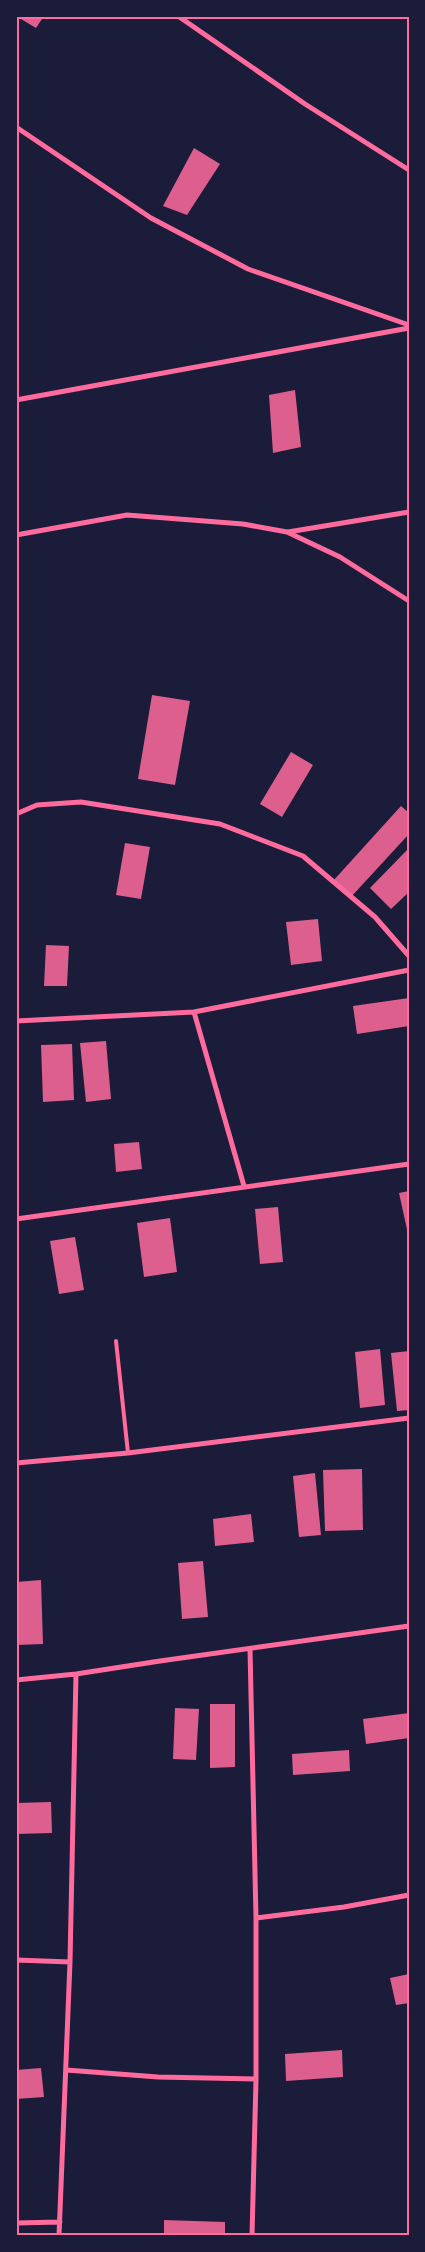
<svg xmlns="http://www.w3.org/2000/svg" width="425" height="2252" viewBox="0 0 425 2252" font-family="Inter,sans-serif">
<rect width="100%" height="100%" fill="#1b1b3a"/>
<path fill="#dd5f8e" d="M16 16H44L36 28Z
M194 148 220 164 187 215 163 206Z
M295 390 301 447 273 453 269 395Z
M152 695 190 701 175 785 138 779Z
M291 752 313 765 282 817 260 804Z
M401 806 409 813V834L351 897 333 881Z
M125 843 150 847 141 899 116 895Z
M409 848V892L391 909 370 888Z
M318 919 322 961 291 965 286 922Z
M46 945 69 946 67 986H44Z
M409 998V1026L357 1034 353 1006Z
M106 1041 111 1099 86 1102 80 1043Z
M72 1044 74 1100 43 1102 41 1045Z
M139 1142 142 1169 116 1172 114 1144Z
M409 1191V1234H408L399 1193Z
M278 1207 283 1262 260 1264 255 1209Z
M170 1218 177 1272 144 1277 137 1223Z
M75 1237 84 1290 59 1294 50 1241Z
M380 1349 385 1405 360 1408 355 1352Z
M409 1351V1410L397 1411 391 1353Z
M362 1469 363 1530 325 1531 323 1470Z
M315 1473 321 1535 299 1537 293 1476Z
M251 1514 254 1542 215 1546 213 1519Z
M203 1561 208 1617 182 1619 178 1563Z
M41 1580 43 1644 16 1645V1582Z
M210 1704H235V1767L210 1768Z
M175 1708 199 1709 196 1760 173 1759Z
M409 1713V1738L366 1744 363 1719Z
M349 1750 350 1771 293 1775 292 1754Z
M51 1802 52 1833 16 1834V1803Z
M409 1974V2003L396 2005 390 1978Z
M342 2050 343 2077 286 2081 285 2054Z
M41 2068 44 2097 16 2099V2070Z
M164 2220 225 2222V2236H164Z"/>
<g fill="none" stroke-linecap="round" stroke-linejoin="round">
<path stroke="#ff6b9d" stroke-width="4" d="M116 1341 128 1453"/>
<path stroke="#ff6b9d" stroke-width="5" d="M178 16 305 104 409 170
M16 127 151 218 248 269 409 325
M16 400 409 328
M288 532 409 512
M16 535 127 515 243 524 287 532 340 557 409 601
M16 814 37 805 81 802 220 824 303 856 375 917 409 956
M194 1012 244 1186
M16 1021 194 1012 409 970
M16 1219 409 1164
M16 1463 128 1453 409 1418
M250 1649 256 1918V2079L252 2236
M16 1680 76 1674 160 1661 409 1626
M256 1918 344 1907 409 1895
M16 1960 70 1962
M66 2070 158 2077 256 2079
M16 2223 60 2222
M59 2236 70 1962 76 1674"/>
</g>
<rect width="425" height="2252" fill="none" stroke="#1b1b3a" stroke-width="35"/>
<rect x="18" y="18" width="390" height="2216" fill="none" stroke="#ff6b9d" stroke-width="2"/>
</svg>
